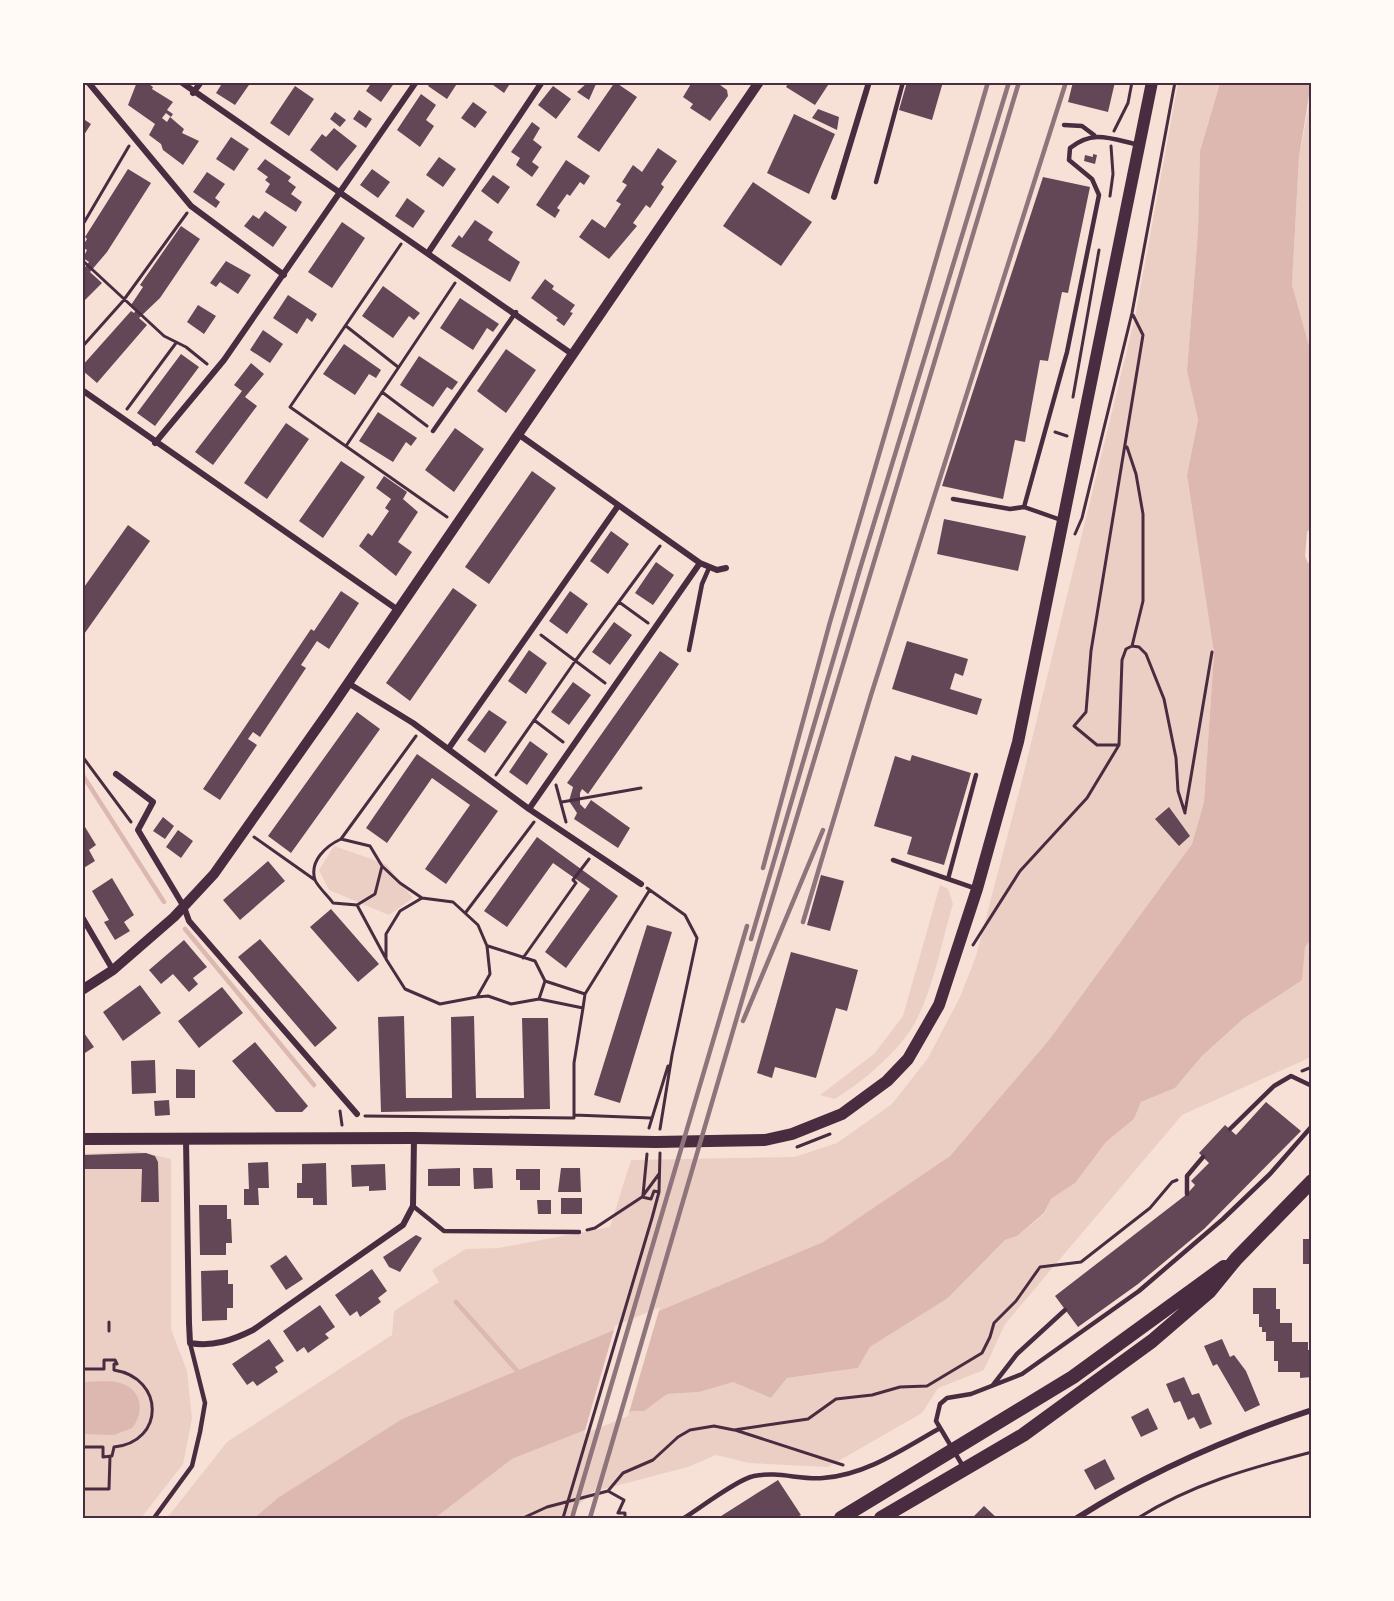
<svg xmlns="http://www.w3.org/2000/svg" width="1394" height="1601" viewBox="0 0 1394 1601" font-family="Literata,serif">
<rect width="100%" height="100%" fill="#f7e1d7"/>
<path fill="#ebcfc5" d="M1178 83H1220L1200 151 1198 231 1187 371 1198 420 1187 475 1214 653 1204 802 1192 844 1049 1040 950 1156 823 1242 402 1419 279 1497 254 1518H167L227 1442 392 1335 394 1311 439 1282 432 1270 466 1249 498 1248 610 1227 631 1160 794 1157 837 1143 892 1104 928 1058 960 997 976 956 1021 784 1135 317Z
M1311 94V357L1292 285 1299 157Z
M334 846 386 864 413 898 389 915 329 890 319 870Z
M940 885 948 889 953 904C941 943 932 998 910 1031 890 1059 863 1081 835 1099L820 1095 874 1054 903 1016Z
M1311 938V1057L1182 1115 1005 1324 984 1370 938 1388 922 1413 828 1467 749 1463 716 1455 688 1467 592 1492 566 1518H435L512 1459 633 1411 644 1410 667 1394 699 1392 733 1381 771 1398 787 1378 858 1368 870 1347 948 1298 1005 1240 1017 1236 1044 1214 1051 1199 1075 1183 1106 1142 1134 1119 1141 1102 1175 1088 1202 1056 1243 1019 1301 980 1305 947Z
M136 1151 171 1159V1329L187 1371 192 1419 183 1464 141 1518H83V1154Z"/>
<path fill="#dcb8b0" d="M1220 83H1311L1299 157 1292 285 1312 357V527L1307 532 1305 556 1308 563H1312V938L1305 947 1302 980 1243 1019 1202 1056 1175 1088 1141 1102 1134 1119 1106 1142 1075 1183 1051 1199 1044 1213 1017 1236 1005 1240 948 1298 870 1347 858 1368 787 1378 771 1398 733 1382 699 1392 667 1394 644 1411H633L512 1459 435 1518H254L279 1497 402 1419 823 1242 950 1156 1049 1040 1192 844 1204 802 1214 653 1187 475 1198 420 1187 371 1198 231 1200 151Z
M83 1382C94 1382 109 1380 120 1383 142 1389 145 1412 132 1428L114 1435 83 1434Z"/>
<path fill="#f7e1d7" d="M660 1307 628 1416 584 1434 615 1326Z"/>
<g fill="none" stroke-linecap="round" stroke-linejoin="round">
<path stroke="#dcb8b0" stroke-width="4.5" d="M82 774 164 902
M185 929 314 1085
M456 1302 520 1374"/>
</g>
<path fill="#644757" d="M137 82H146L153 87 152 89 173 102 167 110 173 114 171 117 166 113 162 118 167 122 170 117 184 129 182 133 199 141 183 165 163 150 161 144 149 135 155 124 128 105Z
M223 82H251L235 105 216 93Z
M372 82H395L381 102 366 91Z
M431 82H458L447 99 428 86Z
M495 82H511L504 93 493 85Z
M588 82 596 84 589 100 577 92Z
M615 82 637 97 599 152 577 137Z
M692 82H716L727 90 728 96 710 121 690 108 693 104 683 97Z
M789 82H830L815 105 786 87Z
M907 82H943L932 120 899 110Z
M1073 82H1115L1108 112 1068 102Z
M295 86 314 99 289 136 270 123Z
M553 86 571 99 556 119 538 105Z
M421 94 436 105 426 120 434 126 420 147 397 130Z
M473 102 487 112 475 128 461 118Z
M818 109 839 117 837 130 812 118Z
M359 110 372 119 366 128 353 119Z
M335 112 346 120 340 127 330 119Z
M794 114 835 134 809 194 767 173Z
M82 118 91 124 82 138Z
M532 122 540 128 533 140 542 147 532 162 539 167 532 177 516 165 520 158 511 152Z
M334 128 357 146 337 171 310 150 322 134 326 137Z
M231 137 249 149 234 171 216 159Z
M658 148 677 161 661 184 664 187 650 208 646 205 633 223 637 226 609 259 579 237 592 219 605 228 621 204 616 201 627 185 622 182 633 165 642 172Z
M1093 154 1097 155 1095 164 1084 161 1085 155 1093 157Z
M439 157 456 169 443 187 426 175Z
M265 159 291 177 288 181 296 187 291 194 302 202 296 212 265 192 270 184 265 180 268 177 257 169Z
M566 160 590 176 584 185 580 182 570 196 567 194 557 208 560 210 555 218 536 205Z
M128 169 151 183 107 252 90 272 102 283 82 303V264L85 267 89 262 83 258 87 250 82 247 87 239 85 237Z
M372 169 390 182 378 198 360 185Z
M207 172 225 184 215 198 220 202 216 208 193 192Z
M493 175 510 187 498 204 481 191Z
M1043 177 1090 187 1068 293 1062 292 1048 361 1040 360 1025 442 1015 440 1003 499 942 486Z
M753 182 812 222 781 266 723 226Z
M407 198 425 211 413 228 395 216Z
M265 211 287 227 273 247 244 226 253 215 259 219Z
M475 220 493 232 488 240 520 262 510 282 451 246 459 235 462 238Z
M342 222 365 238 332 288 308 272Z
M181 226 200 239 160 298 139 318 147 325 97 383 82 370V366L131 311 134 313 136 310 131 305 143 287 140 285Z
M226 261 251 275 238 294 220 282 216 287 210 283Z
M545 279 554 286 552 289 575 305 570 312 573 313 564 326 556 320 558 318 531 298Z
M383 286 420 313 414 320 409 316 393 338 362 316Z
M288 295 317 314 312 322 307 318 297 334 273 318Z
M460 298 499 324 493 332 487 328 473 350 440 328Z
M198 305 216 316 204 334 187 322Z
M263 330 283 344 270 363 250 350Z
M344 344 381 370 376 378 369 374 355 395 323 374Z
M506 349 536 370 506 413 477 391Z
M181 354 199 367 155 426 137 413Z
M419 356 458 382 452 390 447 387 433 407 400 385Z
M251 363 264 374 245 397 257 406 213 465 195 452 242 391 234 385Z
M378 412 417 438 411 446 406 442 393 462 359 441Z
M286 423 309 439 267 499 244 483Z
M455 428 484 449 454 492 425 470Z
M341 461 365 477 323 538 299 521Z
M532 471 556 488 489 584 465 567Z
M384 476 407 492 403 499 418 512 398 542 412 552 396 576 359 546 368 533 372 536 389 511 385 508 391 499 376 488Z
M944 519 1026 536 1018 571 937 554Z
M128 525 150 541 82 637V590Z
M611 531 629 544 608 574 590 561Z
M656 562 674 575 653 605 635 593Z
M453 588 477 605 410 701 386 683Z
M341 591 359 603 329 649 317 641 301 665 306 668 260 737 253 732 248 739 257 745 220 800 203 789 311 629 314 631Z
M570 591 588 604 567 634 549 621Z
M614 622 632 635 610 665 592 652Z
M907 641 968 659 963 676 955 673 950 689 982 699 977 715 892 689Z
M529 650 547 663 526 694 508 681Z
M660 651 679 664 588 794 582 789 580 793V804L585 809 591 800 630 828 618 848 574 819 577 813 569 801 573 787 567 783Z
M573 682 591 695 569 725 551 712Z
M489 710 507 722 485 753 467 740Z
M357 712 380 729 291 853 268 836Z
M530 741 548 754 527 785 509 772Z
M417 754 498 811 446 884 425 869 470 805 432 778 387 843 366 828Z
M912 755 971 773 944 865 907 854 912 837 874 826 895 756 910 761Z
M1169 807 1190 836 1179 846 1155 819Z
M163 817 174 826 165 839 153 831Z
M82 822 96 845 89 850 95 861 82 869Z
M178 830 193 841 181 858 166 847Z
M537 837 618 896 566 968 545 952 590 889 553 863 507 927 484 911Z
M268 861 285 881 240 920 223 900Z
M821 875 844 881 830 931 807 925Z
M112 878 134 915 124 922 130 931 115 940 104 922 109 920 92 891Z
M331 909 379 964 358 982 310 927Z
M647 925 672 932 620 1103 594 1095Z
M260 939 337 1028 315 1047 238 957Z
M184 940 207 967 193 978 198 984 189 992 173 974 161 984 149 970Z
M791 952 858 970 847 1011 836 1008 816 1078 775 1067 772 1078 757 1073Z
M140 985 161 1013 123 1041 103 1012Z
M222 987 243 1013 199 1048 178 1021Z
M404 1016 406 1098H452L451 1017 474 1016 476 1098H524L522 1018H548L550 1109 381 1112 378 1017Z
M82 1030 94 1047 82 1055Z
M255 1042 308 1106 302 1112H276L232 1061Z
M155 1060 156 1093 132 1094 131 1061Z
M176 1069 195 1070V1098H176Z
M169 1100 170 1115 155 1116 154 1101Z
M1266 1102 1301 1131 1204 1229 1138 1284 1078 1327 1055 1296 1187 1194 1195 1185 1191 1181 1209 1163 1199 1153 1225 1125 1236 1135Z
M146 1153 155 1156 158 1162 159 1202H141L142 1169H82V1155Z
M268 1162 269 1188H258L259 1205H244V1189H249L248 1163Z
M326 1163 327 1205H313V1198H297V1183H302V1164Z
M385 1164 386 1190 369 1191V1186L352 1187 351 1165Z
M460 1168V1186H428V1169Z
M473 1168H492L493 1188 474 1189Z
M561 1168H580L581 1192H558Z
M516 1169H540V1190H520V1180H516Z
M561 1198H582V1214H561Z
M537 1200H551V1214H538Z
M199 1205H227V1219H231L232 1243H226V1255H200Z
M416 1235 422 1238 400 1272 389 1267 383 1257Z
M1303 1239H1312V1264H1303Z
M286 1255 303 1279 286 1290 270 1266Z
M372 1269 387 1291 378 1298 381 1302 360 1317 357 1311 350 1316 335 1295Z
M228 1270V1284H233V1308H227V1320L202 1321 201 1271Z
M1253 1288H1276V1309H1280V1323H1292V1342H1308V1350H1312V1377L1300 1378V1372H1278V1361H1274V1341H1266V1332H1262V1327H1259V1314H1253Z
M320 1305 335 1327 325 1334 329 1338 308 1353 304 1347 297 1352 283 1331Z
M269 1339 284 1361 275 1367 278 1372 257 1386 253 1381 247 1385 232 1364Z
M1222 1339 1230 1357 1234 1355 1246 1371 1260 1405 1245 1412 1217 1364 1213 1366 1204 1346Z
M1184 1377 1192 1395 1199 1393 1212 1424 1200 1429 1194 1417 1188 1420 1180 1401 1174 1403 1166 1384Z
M1148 1408 1158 1429 1141 1437 1131 1417Z
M1105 1459 1115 1479 1095 1490 1084 1470Z
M778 1480 801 1515 795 1518H718Z
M984 1506 997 1518H972Z"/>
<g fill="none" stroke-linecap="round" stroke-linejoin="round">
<path stroke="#4a2c40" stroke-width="3" d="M1114 131 1128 103 1132 82
M1110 196 1113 174 1111 146
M82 226 129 146
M401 244 290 407 447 517
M82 260 164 336 186 347 207 364
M346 326 398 367
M82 347 123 301 187 213
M382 392 427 426
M1073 397 1099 250
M127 409 176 343
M1055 432 1067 436
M346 446 455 283
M1127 447 1136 474 1143 514V601L1132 646
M1075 534 1082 518 1132 313 1175 82
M619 602 648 623
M541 635 605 683
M534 720 563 742
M1118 745H1097L1074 726 1086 712 1091 651 1143 335 1133 315
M82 756 131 822
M496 775 576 660 660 546
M556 785 566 822
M562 802 641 788
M1185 812 1212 652
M254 837 315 880
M341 839 370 846 382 866 375 894 357 905 333 903C328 896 318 887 315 880 309 861 326 846 341 839L416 736
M382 866 400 883 422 898
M647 888 685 915 697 938 672 1055 660 1129
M422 898 453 902 478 925 487 946 490 974 477 997 440 1004 405 989 386 959V934L400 911Z
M357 905 385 957
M466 912 534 822
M973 945 1020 871 1087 798 1119 745 1122 660 1126 649 1132 646 1139 647 1146 654 1164 699 1176 758 1178 791 1185 813
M523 958 576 883 573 880 589 859
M545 981 585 994 649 891
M477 997 488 996 511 1004 539 999 545 981 535 961 488 946
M583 1008 585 994
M1302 1071 1312 1067
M340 1111 342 1125
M574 1115 651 1118
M365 1116 574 1118V1063L583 1008 539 999
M649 1128 668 1066
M797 1147 830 1134
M643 1195 647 1154
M642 1197 651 1199 654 1191 659 1192
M587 1230 595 1228 642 1197 659 1174
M109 1322V1331
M82 1369H104V1360H115L117 1364H114V1370C165 1378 165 1442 114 1447L112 1456 103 1457V1447H82
M735 1430 843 1465
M84 1489H109L110 1456
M608 1491 624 1500 618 1513H625V1518
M523 1518 547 1507 608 1491 623 1473 653 1460 678 1437 690 1430 714 1426 734 1430 808 1419 836 1399 872 1395 900 1387 927 1386 982 1353 990 1337 994 1323 1016 1301 1040 1267 1081 1262 1150 1208 1172 1182 1177 1180
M563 1518 652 1218 659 1192 660 1153
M1138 1518C1192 1484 1250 1468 1312 1452"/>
<path stroke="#4a2c40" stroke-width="4.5" d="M1064 125 1082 126 1094 135
M876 182 903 82
M433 431 516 312
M953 499 1010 509 1024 507
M1061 520 1024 507 1067 352 1099 195 1092 179 1069 160 1070 148C1094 129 1111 139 1139 145
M689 650 702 584 709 568
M893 860 977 889
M948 879 976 775
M1230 1129 1274 1086 1291 1076 1312 1086
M1187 1194V1176L1203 1157
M413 1206 444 1231 579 1232
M993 1385 1017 1354 1065 1310
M964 1468 936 1421 940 1404 947 1398 971 1394 1022 1374 1139 1291 1223 1219 1270 1174 1312 1126
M154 1518 192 1466 200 1432 205 1403 190 1343
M684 1518C700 1508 738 1479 754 1476 778 1471 800 1480 823 1478 866 1475 903 1449 940 1428"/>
<path stroke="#4a2c40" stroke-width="6" d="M88 82 191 206 284 275
M181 82 572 354
M193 93 201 82
M834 197 869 82
M428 253 542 82
M82 390 398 610
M518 434 700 563 717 570 726 568
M155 443 224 360 416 82
M348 683 413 723 529 809 641 884
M449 748 618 506
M116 774 153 802 138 830 184 907 189 921 357 1114
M529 809 700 563
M82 917 113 970
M186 1139 189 1323 190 1343C213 1347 233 1340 253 1330L403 1225 413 1206 414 1138
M1077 1518C1149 1472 1230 1437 1312 1410"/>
<path stroke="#4a2c40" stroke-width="10" d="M82 990 113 970 174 917 214 874 329 711 759 82"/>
<path stroke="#4a2c40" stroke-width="12" d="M82 1139 414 1138 656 1142 765 1140 792 1134 842 1114 887 1081 908 1059 939 1005 977 889 1018 742 1152 82"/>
<path stroke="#4a2c40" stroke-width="14" d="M841 1518 1073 1377 1224 1267
M881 1518 1023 1435 1152 1341 1209 1292 1236 1259 1312 1181"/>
<path stroke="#8f747c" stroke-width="4.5" d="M763 868 830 622 988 82
M803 922 871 695 1066 82
M751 939 859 572 1009 82
M743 1021 823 830
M572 1518 747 926
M590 1518 757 949 1019 82"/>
</g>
<rect width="1394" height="1601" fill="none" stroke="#fffaf5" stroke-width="168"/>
<rect x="84" y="84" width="1226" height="1433" fill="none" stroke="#4a2c40" stroke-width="2"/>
</svg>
